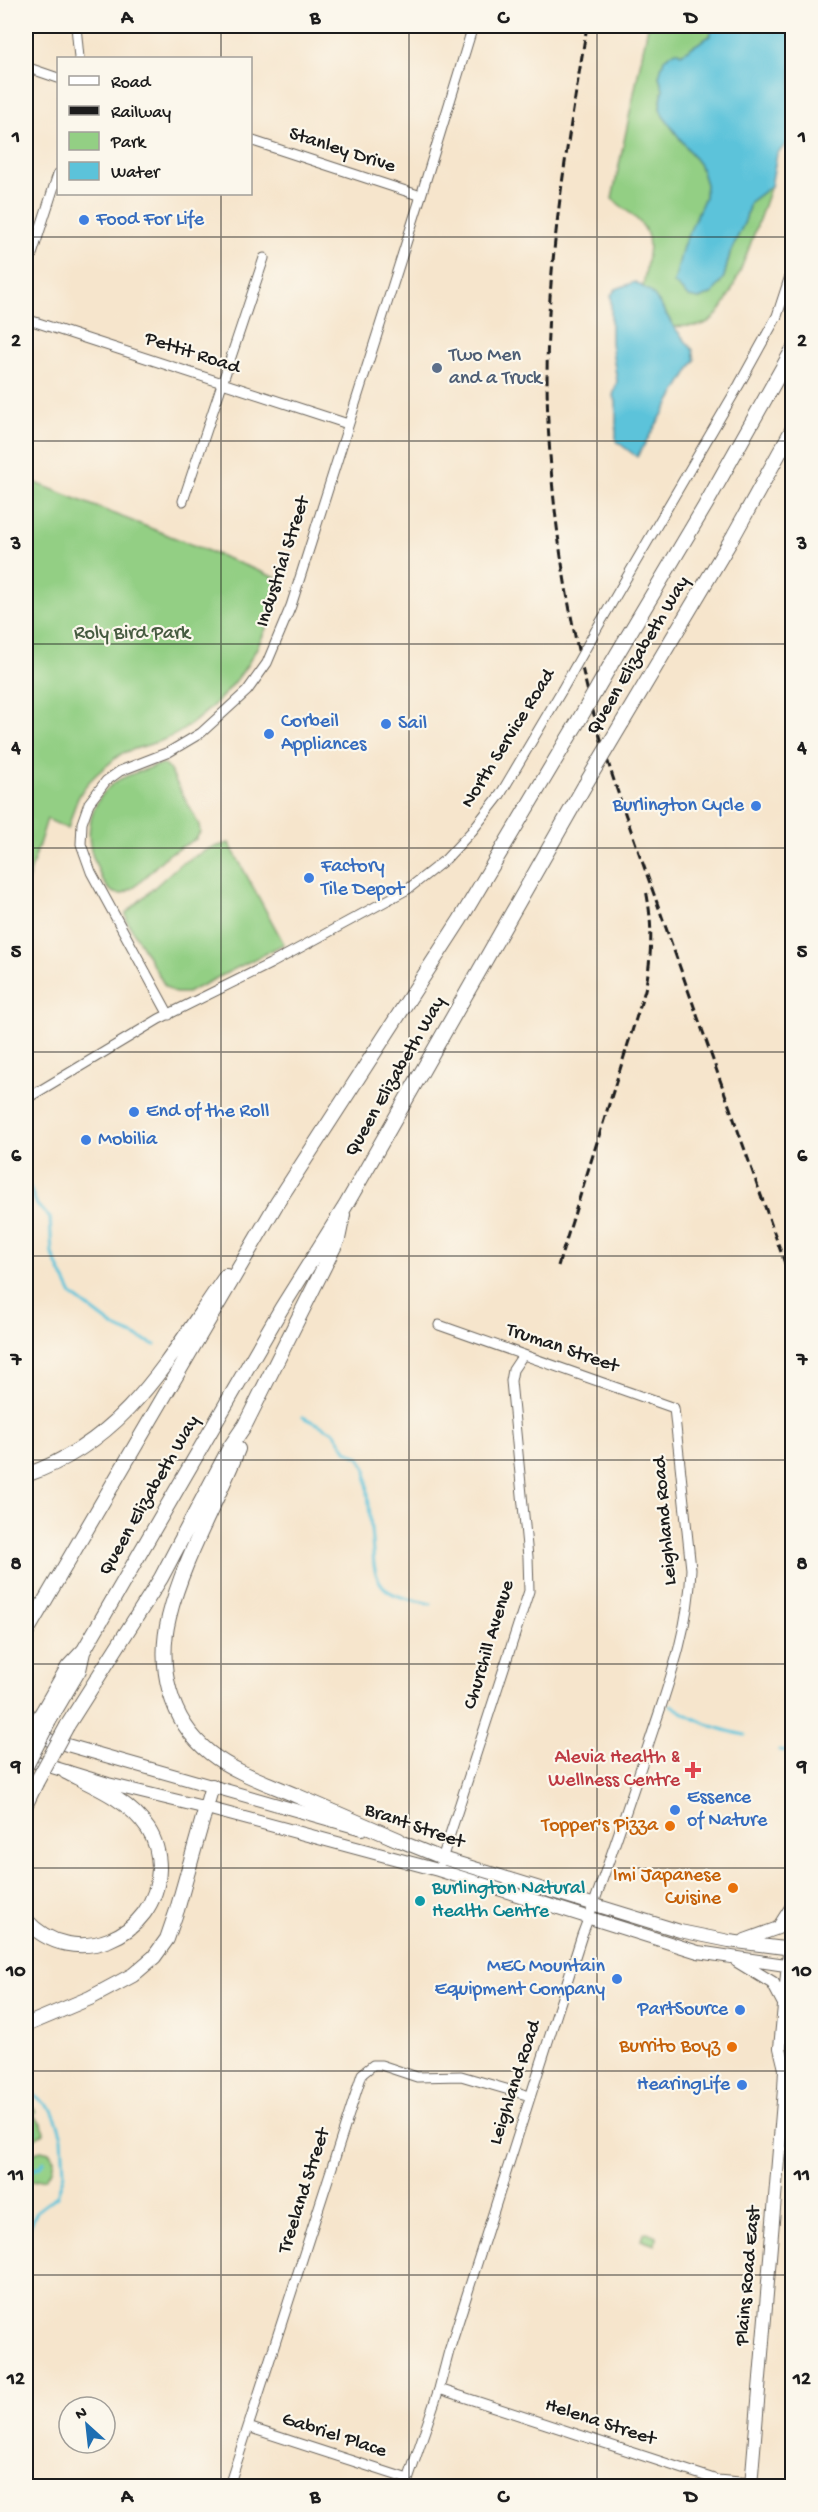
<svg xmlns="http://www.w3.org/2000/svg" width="818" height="2512" viewBox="0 0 818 2512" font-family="'Gochi Hand',sans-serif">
<rect width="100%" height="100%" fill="#fbf7ec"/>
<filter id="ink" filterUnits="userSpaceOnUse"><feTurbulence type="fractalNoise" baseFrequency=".0167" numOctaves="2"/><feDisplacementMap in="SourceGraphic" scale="12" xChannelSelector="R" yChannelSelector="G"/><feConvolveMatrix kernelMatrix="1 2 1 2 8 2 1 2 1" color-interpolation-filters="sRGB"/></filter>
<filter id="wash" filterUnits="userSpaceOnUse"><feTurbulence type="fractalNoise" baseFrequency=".008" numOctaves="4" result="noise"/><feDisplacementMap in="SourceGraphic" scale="24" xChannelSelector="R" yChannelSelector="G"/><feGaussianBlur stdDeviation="1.35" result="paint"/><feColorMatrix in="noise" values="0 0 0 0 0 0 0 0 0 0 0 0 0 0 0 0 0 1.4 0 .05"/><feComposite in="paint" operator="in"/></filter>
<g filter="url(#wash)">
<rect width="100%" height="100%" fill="#f6e5cc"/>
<path fill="#93cf84" stroke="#587650" stroke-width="1.5" d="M648 26H713L714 29 710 36 659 76 663 89 660 108 663 116 700 165 706 184 705 197 698 215 699 299 713 293 724 277 730 253 745 221 750 202 771 186C760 214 733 307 710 321 699 329 687 325 674 327L660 304 643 287C651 233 658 234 612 199Z
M26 479 284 581C262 647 242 688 183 730 165 742 142 746 123 753 116 756 111 763 105 767 80 787 76 798 68 829L47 819 26 886Z
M158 765H165L169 769 199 825 200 832 196 839 167 855 135 887 122 894 114 893C104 887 99 873 95 862 83 834 90 801 115 782 127 774 145 770 158 765Z
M229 843 284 944 187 993H175L165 986 127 921 126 913 179 865 208 849Z
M26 2103 31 2105 36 2112 34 2116 42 2124 44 2133 26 2145Z
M41 2150 49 2152 54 2160 52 2170 45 2179 26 2182V2162L35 2152Z
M647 2232 656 2236 655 2245 641 2240 643 2234Z"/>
<path fill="#5cc3da" stroke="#3c707b" stroke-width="1.5" d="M713 26H792L791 129 789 141 777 154 771 186 750 202 745 221 730 253 724 277 713 293 699 299 689 297 674 283 683 246 705 197 706 184 700 165 663 116 660 108 663 89 659 76 664 59 676 51 681 54 710 36Z
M635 282 651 292 660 304 674 327 693 350 695 360 637 457 616 441V401L613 396 617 381 611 343V295L616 289Z"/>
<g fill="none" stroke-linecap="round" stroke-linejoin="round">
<path stroke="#5cc3da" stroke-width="3" d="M26 1179 37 1205 50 1218 52 1254 72 1295 113 1326 155 1345
M303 1417 334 1432 347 1451 360 1458 366 1469 374 1565C379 1598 403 1597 431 1604
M671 1705C693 1720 719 1730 745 1735
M779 1750 788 1751
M26 2087 52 2110 58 2124 62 2137 64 2173 57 2196 37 2211 26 2235
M26 2113 30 2117 35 2132 26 2140
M26 2173 40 2167 44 2162"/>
</g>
</g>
<g filter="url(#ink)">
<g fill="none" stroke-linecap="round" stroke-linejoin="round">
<defs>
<path id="minor" d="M76 26 79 58
M26 67 58 78
M250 140 421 196
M26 273 58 174
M26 319 348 424
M183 501 264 258
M596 630 739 385 777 316 792 270
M169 1015 91 872 81 844 82 823 89 803 106 781 120 771 169 752 201 733 247 691 267 663 291 606 421 196 473 26
M26 1099 159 1019 270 964 408 889 446 859 472 831 500 795 562 690
M441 1862 529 1591 528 1557 511 1381 513 1370 523 1355
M439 2389 717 2480 751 2483
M248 2427 408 2479
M229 2486 362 2074 373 2065H381L417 2077 461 2076 530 2096
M406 2486 439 2389 449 2351 582 1935C606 1873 627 1809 648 1746 667 1688 689 1631 691 1569L674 1408 439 1325"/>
<path id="major" d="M32 1735 362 1829
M26 1759 108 1784 207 1808 438 1870 698 1952 792 1966
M390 1837 442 1858 680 1931 729 1941 792 1949
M745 1940 778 1928 792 1906
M737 1961 773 1983 783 2002
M751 2486 784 2089 785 2069 780 2048 792 1922"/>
<path id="highway" d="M610 666 705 506 792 351
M622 723 734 535 792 430
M238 1449C216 1505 183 1559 169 1617 157 1666 169 1720 210 1753 234 1772 267 1783 295 1795 330 1810 365 1825 399 1840
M26 1475C127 1440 168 1359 226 1276
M26 1633 277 1203 460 920 576 725
M43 1711 68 1667 84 1650 281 1309 346 1205 585 785
M49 1721 79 1670 83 1652
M67 1726 161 1578 230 1447 245 1425 338 1239 343 1215
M26 1804 36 1783
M26 1920C72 1972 157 1938 159 1869 159 1856 156 1841 148 1829 129 1800 96 1787 66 1772
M26 2025 90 1998 133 1975 154 1957 167 1939 177 1910 212 1786"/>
</defs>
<use href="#minor" stroke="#68625a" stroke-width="11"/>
<use href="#major" stroke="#68625a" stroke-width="14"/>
<use href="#highway" stroke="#68625a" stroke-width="16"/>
<use href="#minor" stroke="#fff" stroke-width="9"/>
<use href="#major" stroke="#fff" stroke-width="12"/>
<use href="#highway" stroke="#fff" stroke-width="14"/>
<path stroke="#1c1c1c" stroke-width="3" stroke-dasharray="9 4.5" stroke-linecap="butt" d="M587 26C564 163 540 300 549 440 555 538 571 635 598 729 619 802 647 873 672 945 712 1057 752 1170 792 1283
M558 1266 645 990C652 956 653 924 646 890"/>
<defs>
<path id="minor-bridge" d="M562 690 596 630"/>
<path id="highway-bridge" d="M576 725 610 666
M585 785 622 723
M26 1739 43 1711
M26 1766 49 1721
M36 1783 67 1726"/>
</defs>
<use href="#minor-bridge" stroke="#68625a" stroke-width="11" stroke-linecap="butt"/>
<use href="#highway-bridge" stroke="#68625a" stroke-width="16" stroke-linecap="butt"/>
<use href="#minor-bridge" stroke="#fff" stroke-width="9"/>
<use href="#highway-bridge" stroke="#fff" stroke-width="14"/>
</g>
</g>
<path fill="none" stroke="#1c1c1c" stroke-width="1.5" stroke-opacity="0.55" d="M221 26V58M409 26V2486M597 26V2486M221 194V2486M26 237H792M26 441H792M26 644H792M26 848H792M26 1052H792M26 1256H792M26 1460H792M26 1664H792M26 1868H792M26 2071H792M26 2275H792"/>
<g fill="#3f7fe0" stroke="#fbf7ec" stroke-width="2">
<circle cx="84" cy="220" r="6"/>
<circle cx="386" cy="724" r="6"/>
<circle cx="269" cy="734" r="6"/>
<circle cx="756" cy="806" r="6"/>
<circle cx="309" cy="878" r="6"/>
<circle cx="134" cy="1112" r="6"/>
<circle cx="86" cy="1140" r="6"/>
<circle cx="675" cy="1810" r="6"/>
<circle cx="617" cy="1979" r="6"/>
<circle cx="740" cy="2010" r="6"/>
<circle cx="742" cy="2085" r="6"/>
</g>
<circle fill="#5c6f8a" stroke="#fbf7ec" stroke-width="2" cx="437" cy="368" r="6"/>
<path fill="#e0444e" stroke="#fbf7ec" stroke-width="2" d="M690 1761h6v6h6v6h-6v6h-6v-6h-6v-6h6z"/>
<g fill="#e8710a" stroke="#fbf7ec" stroke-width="2">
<circle cx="670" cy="1826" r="6"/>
<circle cx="733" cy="1888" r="6"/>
<circle cx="732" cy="2047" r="6"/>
</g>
<circle fill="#0f9aa8" stroke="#fbf7ec" stroke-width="2" cx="420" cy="1901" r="6"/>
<g text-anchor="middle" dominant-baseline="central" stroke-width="4.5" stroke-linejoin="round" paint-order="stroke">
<g font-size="20" fill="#1c1c1c" stroke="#fbf7ec">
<text transform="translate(342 151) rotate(18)">Stanley Drive</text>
<text transform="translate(192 354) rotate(18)">Pettit Road</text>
<text transform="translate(284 562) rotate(-72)">Industrial Street</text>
<text transform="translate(639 656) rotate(-59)">Queen Elizabeth Way</text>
<text transform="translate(509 739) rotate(-58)">North Service Road</text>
<text transform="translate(396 1077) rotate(-60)">Queen Elizabeth Way</text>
<text transform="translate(562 1349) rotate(19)">Truman Street</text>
<text transform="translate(150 1496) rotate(-60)">Queen Elizabeth Way</text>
<text transform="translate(666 1521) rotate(-95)">Leighland Road</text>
<text transform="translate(490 1645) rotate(-73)">Churchill Avenue</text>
<text transform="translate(414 1827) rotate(19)">Brant Street</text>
<text transform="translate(516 2083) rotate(-72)">Leighland Road</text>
<text transform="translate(305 2191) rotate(-72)">Treeland Street</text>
<text transform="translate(749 2276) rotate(-85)">Plains Road East</text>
<text transform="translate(600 2423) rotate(18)">Helena Street</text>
<text transform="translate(334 2436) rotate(18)">Gabriel Place</text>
</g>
<g font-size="20" fill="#366cbe" stroke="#fbf7ec" text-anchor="start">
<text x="96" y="220">Food For Life</text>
<text x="281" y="722">Corbeil<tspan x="281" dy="23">Appliances</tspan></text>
<text x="398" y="724">Sail</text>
<text x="744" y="806" text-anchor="end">Burlington Cycle</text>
<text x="321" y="867">Factory<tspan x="321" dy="23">Tile Depot</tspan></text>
<text x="146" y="1112">End of the Roll</text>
<text x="98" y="1140">Mobilia</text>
<text x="687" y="1798">Essence<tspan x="687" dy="23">of Nature</tspan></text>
<text x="605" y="1967" text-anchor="end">MEC Mountain<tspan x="605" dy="23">Equipment Company</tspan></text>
<text x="728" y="2010" text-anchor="end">PartSource</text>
<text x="730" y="2085" text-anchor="end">HearingLife</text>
</g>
<g font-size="20" fill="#4e5e75" stroke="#fbf7ec" text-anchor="start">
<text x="449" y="356">Two Men<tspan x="449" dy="23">and a Truck</tspan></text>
</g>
<g font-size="20" fill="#465b40" stroke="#fbf7ec">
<text x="132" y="634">Roly Bird Park</text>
</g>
<g font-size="20" fill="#be3a42" stroke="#fbf7ec" text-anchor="end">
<text x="680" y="1758">Alevia Health &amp;<tspan x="680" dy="23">Wellness Centre</tspan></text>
</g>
<g font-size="20" fill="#c56008" stroke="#fbf7ec" text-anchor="end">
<text x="658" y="1826">Topper's Pizza</text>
<text x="721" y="1876">Imi Japanese<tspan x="721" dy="23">Cuisine</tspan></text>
<text x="720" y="2047">Burrito Boyz</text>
</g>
<g font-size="20" fill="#0d838f" stroke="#fbf7ec" text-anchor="start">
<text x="432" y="1889">Burlington Natural<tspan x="432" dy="23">Health Centre</tspan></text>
</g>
</g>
<rect width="818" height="2512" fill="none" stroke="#fbf7ec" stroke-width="66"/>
<rect x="57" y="57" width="195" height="138" fill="#fbf7ec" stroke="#a29f99" stroke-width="1.5"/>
<rect x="69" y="76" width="30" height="9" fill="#ffffff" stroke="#a29f99" stroke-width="1.5"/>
<text x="111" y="87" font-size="18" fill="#1c1c1c">Road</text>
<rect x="69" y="106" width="30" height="9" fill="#1c1c1c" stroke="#a29f99" stroke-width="1.5"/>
<text x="111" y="117" font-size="18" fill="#1c1c1c">Railway</text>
<rect x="69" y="132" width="30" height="18" fill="#93cf84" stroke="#a29f99" stroke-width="1.5"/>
<text x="111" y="147" font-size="18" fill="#1c1c1c">Park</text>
<rect x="69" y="162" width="30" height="18" fill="#5cc3da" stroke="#a29f99" stroke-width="1.5"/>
<text x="111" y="177" font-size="18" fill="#1c1c1c">Water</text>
<g transform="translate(87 2425) rotate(333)"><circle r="28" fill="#fbf7ec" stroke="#a29f99" stroke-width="1.5"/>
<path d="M0-4.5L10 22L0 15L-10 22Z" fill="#1f6fb2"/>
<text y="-9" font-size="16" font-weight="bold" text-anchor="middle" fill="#1c1c1c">N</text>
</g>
<rect x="33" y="33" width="752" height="2446" fill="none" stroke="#1c1c1c" stroke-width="2"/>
<g font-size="20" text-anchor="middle" font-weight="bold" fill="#1c1c1c">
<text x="127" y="23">A</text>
<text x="315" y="23">B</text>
<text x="503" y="23">C</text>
<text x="691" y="23">D</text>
<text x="16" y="142">1</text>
<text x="802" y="142">1</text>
<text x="16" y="346">2</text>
<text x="802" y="346">2</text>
<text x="16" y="549">3</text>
<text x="802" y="549">3</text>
<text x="16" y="753">4</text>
<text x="802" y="753">4</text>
<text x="16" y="957">5</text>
<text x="802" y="957">5</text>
<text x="16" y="1161">6</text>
<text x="802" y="1161">6</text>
<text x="16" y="1365">7</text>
<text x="802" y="1365">7</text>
<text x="16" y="1569">8</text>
<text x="802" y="1569">8</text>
<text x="16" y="1772">9</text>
<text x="802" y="1772">9</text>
<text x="16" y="1976">10</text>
<text x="802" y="1976">10</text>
<text x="16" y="2180">11</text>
<text x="802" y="2180">11</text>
<text x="16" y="2384">12</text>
<text x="802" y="2384">12</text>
<text x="127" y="2502">A</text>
<text x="315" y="2502">B</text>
<text x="503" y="2502">C</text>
<text x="691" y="2502">D</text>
</g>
</svg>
